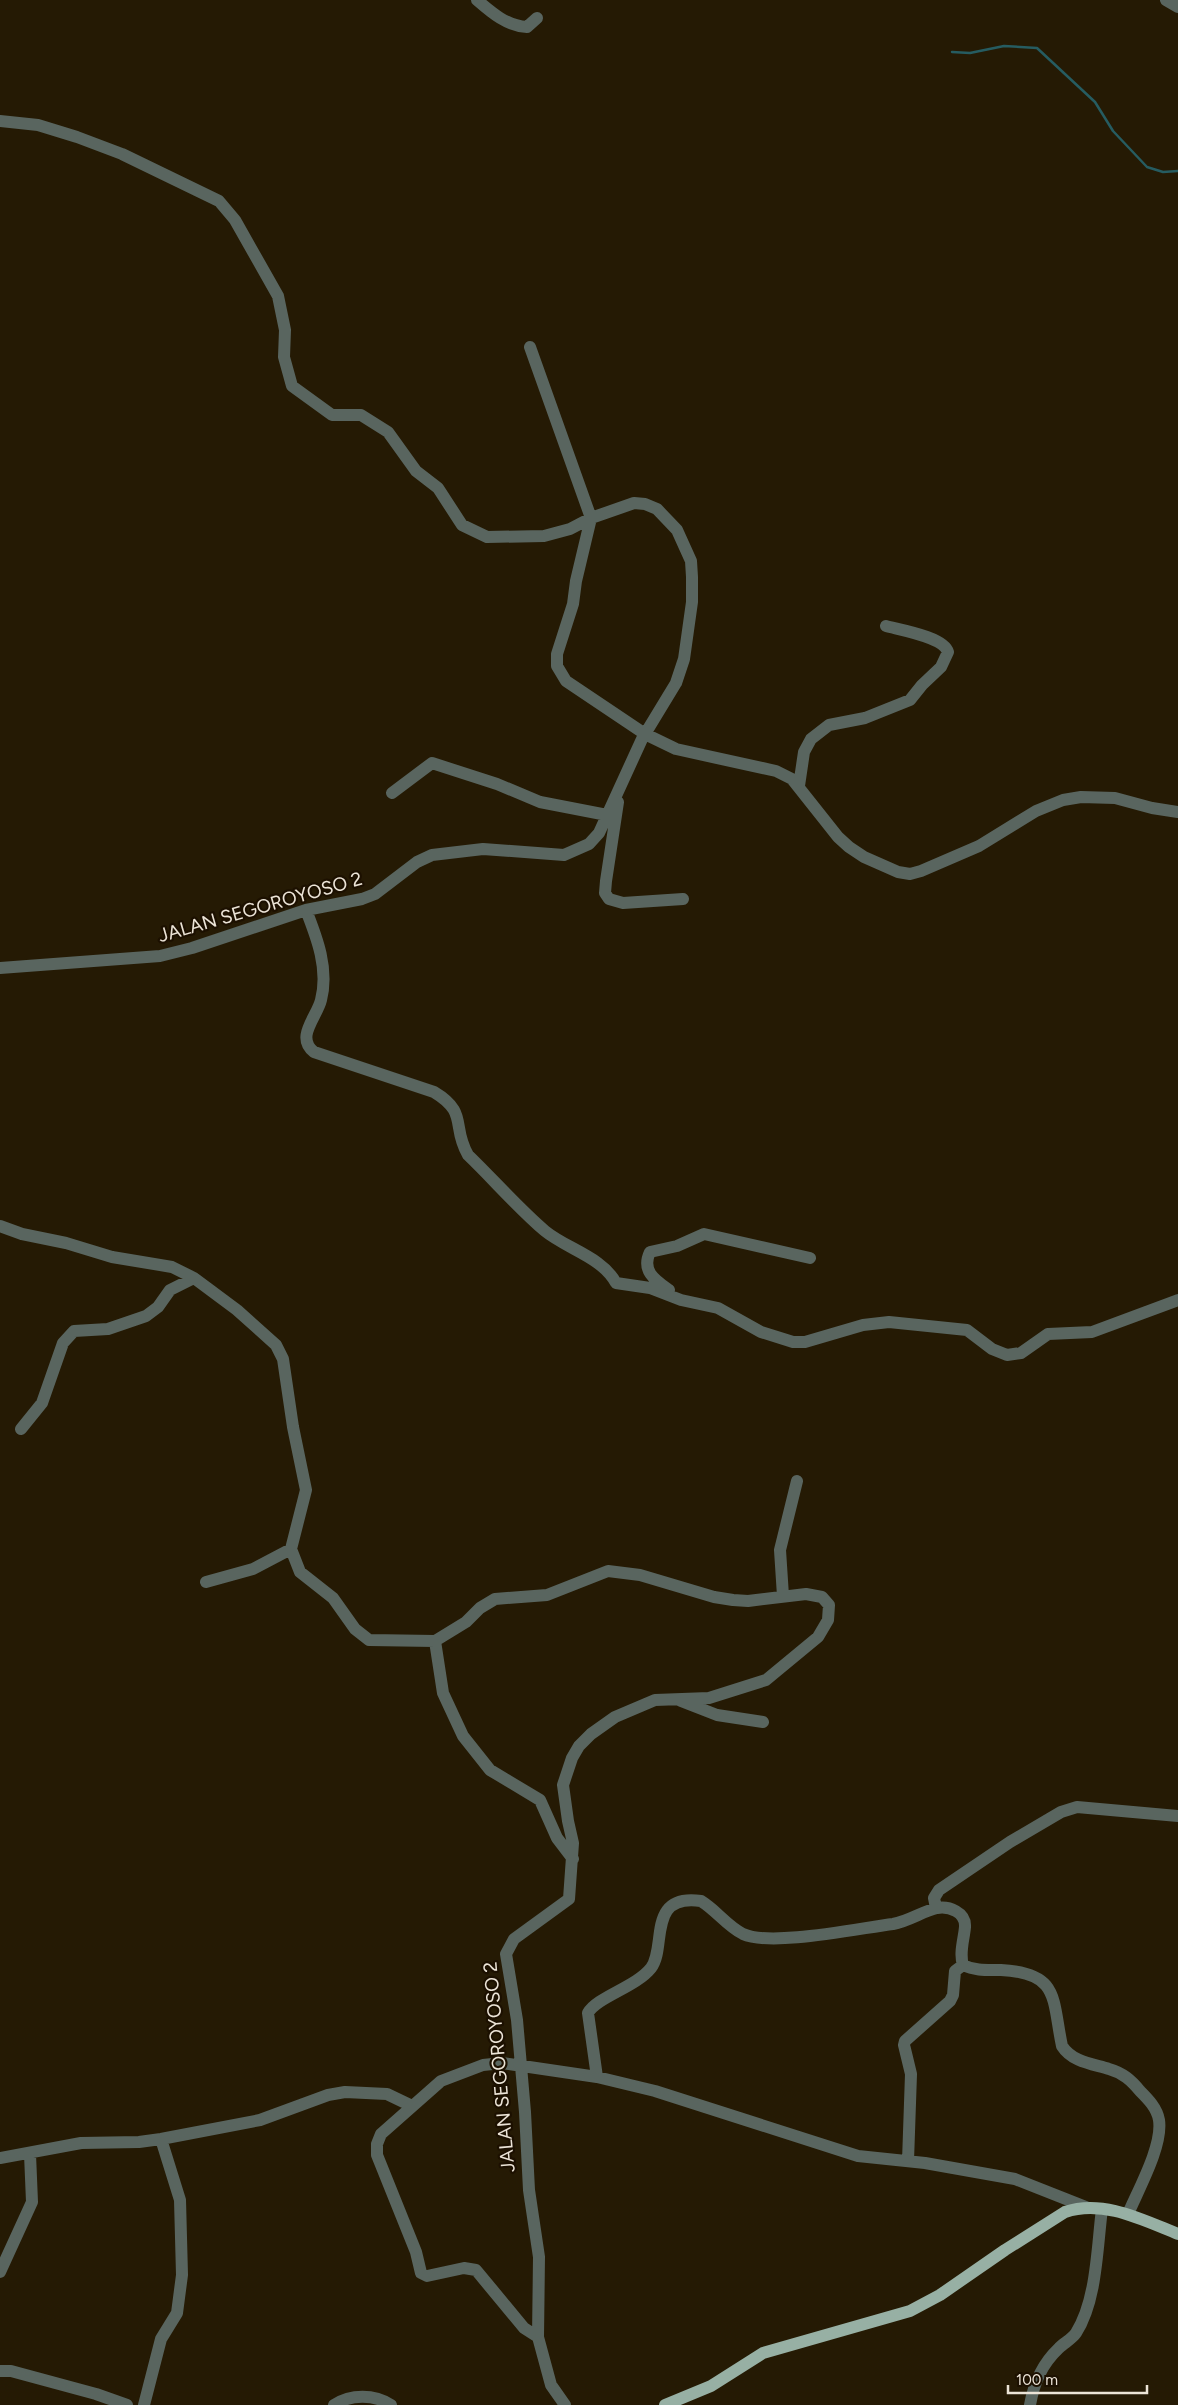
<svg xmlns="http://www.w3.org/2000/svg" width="1178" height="2405" viewBox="0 0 1178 2405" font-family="Figtree,sans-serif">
<rect width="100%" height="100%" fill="#251a04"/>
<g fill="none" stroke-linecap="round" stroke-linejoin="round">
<path stroke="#265c61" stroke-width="2.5" d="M952 52 970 53 1004 46 1037 48 1095 102 1113 131 1147 167 1163 172 1178 171"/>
<path stroke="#59655f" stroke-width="12" d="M477 0C492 13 507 26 527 27L537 18
M1166 0 1178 7
M0 121 38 125 77 137 122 154 219 201 235 220 278 296 285 330 284 357 292 386 332 415H361L388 432 416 471 438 488 462 525 487 537 544 536 570 529 591 518 634 503 645 504 657 509 677 530 691 561 692 577V602L684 659 676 683 642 739 599 833 589 844 564 855 483 849 432 855 417 862 375 894 362 899 306 910 192 948 160 956 0 968
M530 347 591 518 576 581 573 604 557 654V666L566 681 645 734 676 749 776 771 792 779 838 837 849 847 864 857 898 872 910 874 921 871 979 846 1036 811 1063 800 1081 797 1115 798 1152 808 1178 812
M799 786 804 752 811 739 829 725 865 718 910 700 922 685 941 667 948 652C944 637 901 630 886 626
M392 793 432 763 497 784 540 802 607 815
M618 802 606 881 605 893 609 899 623 903 683 899
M306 910C317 938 329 969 321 1000 317 1017 295 1037 314 1052L434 1092C469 1113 451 1126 468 1155 494 1180 518 1208 545 1231 567 1249 602 1257 616 1283L650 1288 681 1300 718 1308 761 1332 793 1342H805L863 1325 889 1322 967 1330 992 1349 1007 1355 1021 1353 1048 1334 1092 1332 1178 1300
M0 1226 22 1234 66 1243 112 1257 172 1267 194 1278 237 1310 276 1345 283 1359 293 1427 306 1490 291 1549 300 1572 333 1598 355 1629 369 1640 435 1641 466 1622 480 1608 495 1599 547 1595 608 1571 640 1575 714 1597 733 1600 748 1601 806 1594 822 1597 829 1605 828 1620 818 1637 766 1680 709 1698 655 1700 615 1717 591 1734 579 1746 572 1758 563 1785 568 1821 573 1843 569 1899 514 1939 506 1954 517 2020 525 2112 529 2190 539 2257 538 2337 551 2385 565 2405
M669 1290C655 1280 641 1271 650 1252L677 1246 704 1234 810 1258
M21 1429 42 1403 63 1343 74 1331 108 1329 146 1316 158 1307 170 1290 194 1278
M206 1582 253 1569 291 1549
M783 1596 780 1550 797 1481
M435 1641 443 1693 463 1736 490 1770 540 1800 557 1838 573 1859
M681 1701 717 1715 763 1722
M936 1908 934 1898 939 1890 1010 1842 1061 1812 1077 1807 1178 1816
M597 2077 588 2013C597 1997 636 1987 651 1968 667 1948 646 1893 701 1901 716 1910 727 1926 743 1934 771 1947 860 1928 893 1924 909 1921 923 1911 937 1908 949 1906 966 1912 965 1927 964 1939 959 1953 963 1965 975 1971 987 1970 1001 1970 1060 1973 1052 1999 1062 2046 1072 2062 1093 2064 1109 2069 1123 2073 1131 2080 1140 2091 1148 2099 1157 2108 1159 2120 1163 2146 1138 2190 1128 2214
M0 2158 81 2143 139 2142 161 2139 260 2120 328 2095 345 2092 387 2094 412 2106
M908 2161 911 2074 904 2045 905 2041 950 2001 953 1995 955 1971 963 1965
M0 2272 32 2202 30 2154
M538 2337 524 2328 476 2270 464 2268 427 2276 421 2273 416 2252 377 2155V2144L381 2134 441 2081 483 2065 502 2063 597 2077 655 2091 858 2156 925 2163 1015 2179 1086 2207
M0 2371H11L96 2394 127 2405
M144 2405 161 2339 177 2313 182 2275 180 2200 161 2139
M334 2405C351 2394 374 2394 391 2405
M1030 2405C1034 2382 1042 2364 1059 2348 1064 2343 1072 2339 1076 2333 1097 2300 1097 2247 1102 2209"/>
<path stroke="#97b0a4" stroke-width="12" d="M665 2405 711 2386 763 2353 910 2311 940 2295 1005 2250 1065 2212C1103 2199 1143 2220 1178 2234"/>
</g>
<g text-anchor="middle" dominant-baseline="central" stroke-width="4.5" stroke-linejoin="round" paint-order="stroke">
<g font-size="19" fill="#ece4d7" stroke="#1c1000">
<text transform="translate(260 907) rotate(-16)">JALAN SEGOROYOSO 2</text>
<text transform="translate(499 2067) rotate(-95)">JALAN SEGOROYOSO 2</text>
</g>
</g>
<path d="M1008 2385v8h139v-8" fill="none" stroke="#ece4d7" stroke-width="2.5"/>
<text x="1016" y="2385" font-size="15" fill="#ece4d7" stroke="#1c1000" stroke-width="4" paint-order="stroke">100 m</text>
</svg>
